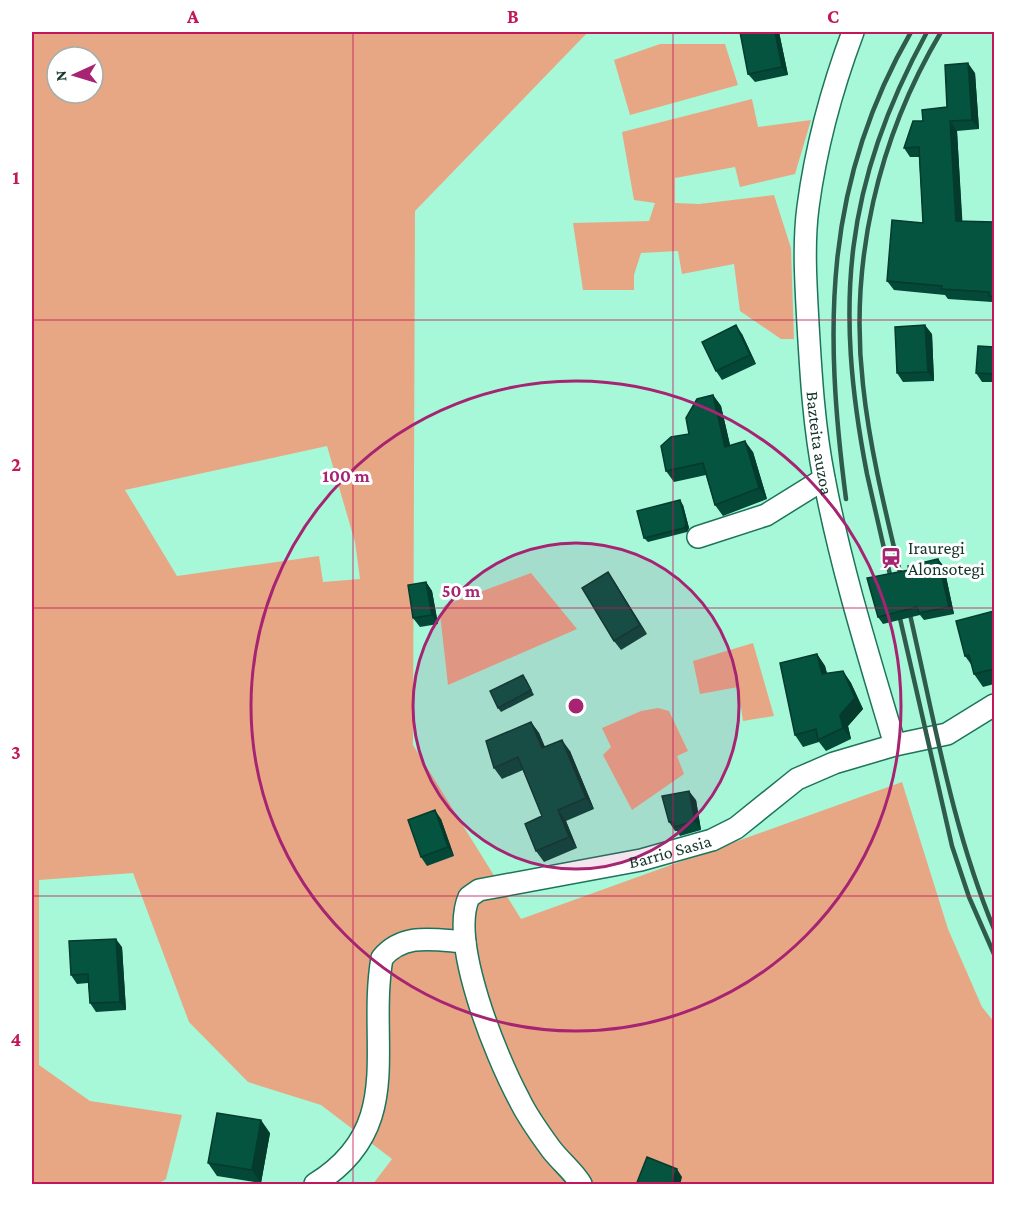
<svg xmlns="http://www.w3.org/2000/svg" width="1026" height="1216" viewBox="0 0 1026 1216" font-family="'Crimson Pro',serif">
<rect width="100%" height="100%" fill="#a6f8d9"/>
<path fill="#e8a784" fill-rule="evenodd" d="M32 32H588L415 211 413 745 521 919 902 782 948 929 982 1007 994 1022V1184H373L392 1159 321 1105 248 1082 189 1022 133 873 39 880V1065L90 1101 182 1115 166 1179 158 1184H32ZM57 57H93V93H57ZM327 446 355 542 360 579 323 582 319 556 177 576 125 490Z
M660 44H725L738 85 630 115 614 60Z
M752 99 758 127 811 120 795 174 740 187 735 167 675 178V203L699 204 774 195 791 248 794 339H781L740 311 734 264 682 274 678 251 641 253 634 275V290H583L573 223 649 221 655 203 634 200 622 132Z
M531 573 577 629 448 685 440 614 445 605Z
M753 643 774 716 743 721 738 687 700 694 693 661Z
M658 708 669 711 688 751 677 756 684 774 632 810 603 755 611 747 602 728 641 711Z"/>
<g fill="none" stroke-linecap="round" stroke-linejoin="round">
<defs>
<g id="minor">
<path id="s1" d="M853 32C832 88 816 147 808 207 803 245 806 286 808 324 811 376 814 427 824 478 841 568 869 657 895 745"/>
<path d="M698 537 766 515 824 479"/>
<path d="M315 1184C407 1127 367 1046 382 958 404 932 435 940 465 942"/>
<path id="s2" d="M581 1184C573 1171 561 1162 551 1149 540 1134 527 1116 519 1099 496 1056 449 942 469 897L479 890 641 860 712 840 736 828 797 779 834 763 895 745 947 734 994 705"/>
</g>
</defs>
<use href="#minor" stroke="#1d745b" stroke-width="24"/>
<use href="#minor" stroke="#fff" stroke-width="21"/>
<path stroke="#2f5b4c" stroke-width="4.5" d="M927 32C844 185 834 304 867 474L952 846 969 897 994 954
M941 32C878 138 849 262 863 385 872 470 897 554 915 637 937 735 955 835 994 929
M846 499C824 330 823 184 911 32"/>
</g>
<path fill="#044837" d="M779 32 788 75 755 82 748 74Z
M975 73 979 129 957 131 962 221 994 222V305L992 302 948 299 945 295 894 290 887 281 923 223 919 157H910L904 148 923 121 947 107Z
M742 334 756 364 722 380 716 371Z
M932 334 934 381 903 382 897 373Z
M994 347V382H982L976 373Z
M713 395 721 406 730 445 753 452 767 499 723 516 715 505 706 475 674 482 666 471Z
M683 505 689 528 687 532 648 542 644 538Z
M938 559 944 567 954 614 924 620 920 615 883 624 878 617 909 570Z
M614 581 647 634 621 650 614 641Z
M426 582 432 591 438 624 420 627 413 618Z
M994 611V684L983 687 974 674 973 667 965 656Z
M817 654 825 666 827 673 843 671 851 683 863 709 848 726 851 739 826 751 819 742 803 747 795 735Z
M526 679 534 695 501 712 498 708Z
M531 722 539 733 545 747 570 751 594 809 566 821 577 848 544 862 536 851 542 816 523 770 502 779 494 768Z
M696 800 701 830 680 836 677 831H675L669 822Z
M441 819 454 856 427 866 421 857Z
M122 947 126 1010 96 1012 90 1003 88 983 77 984 71 975Z
M270 1133 261 1183 217 1176 208 1163Z"/>
<path fill="#043b2d" d="M775 32H779L788 75 782 67Z
M968 63 975 73 979 129 972 120Z
M950 121 957 131 963 231 956 221Z
M736 325 742 334 756 364 750 355Z
M925 325 932 334 934 381 928 372Z
M713 395 721 406 733 458 725 447Z
M745 441 753 452 767 499 759 488Z
M680 500 683 505 689 528 687 532 684 528Z
M938 559 944 567 954 614 949 607Z
M608 572 614 581 647 634 640 625Z
M426 582 432 591 438 624 432 615Z
M817 654 825 666 830 686 822 674Z
M843 671 851 683 863 709 848 726 851 739 843 728 840 715Z
M531 722 539 733 550 759 542 748Z
M562 740 570 751 594 809 586 798Z
M689 791 696 800 701 830 695 821Z
M435 810 441 819 454 856 448 847Z
M558 810 566 821 577 848 569 837Z
M116 939 122 947 126 1010 120 1002Z
M261 1120 270 1133 261 1183 252 1170Z
M677 1169 682 1177 680 1185H671Z"/>
<path fill="#055440" stroke="#043b2d" stroke-width="1.5" d="M740 32H775L782 67 748 74Z
M968 63 972 120 950 121 956 221 994 222V297L989 296V292L941 289 942 286 887 281 892 220 923 223 919 147 904 148 913 121H923L922 110 947 107 945 65Z
M736 325 750 355 716 371 702 342Z
M925 325 928 372 897 373 895 327Z
M978 346 994 347V374L976 373Z
M713 395 725 447 745 441 759 488 715 505 703 463 666 471 661 446 671 437 689 434 686 418 697 399Z
M680 500 686 524 684 528 644 538 637 511Z
M938 559 949 607 919 613 917 607 878 617 867 578 909 570 908 566Z
M608 572 640 625 614 641 582 588Z
M426 582 432 615 413 618 408 585Z
M994 611V669L974 674 969 655 965 656 956 621Z
M817 654 822 674 843 671 855 698 840 715 843 728 818 740 816 729 795 735 780 663Z
M523 675 531 690 498 708 490 691Z
M531 722 542 748 562 740 586 798 558 810 569 837 536 851 525 824 542 816 518 757 494 768 486 741Z
M689 791 695 821 674 827 673 822H669L662 796Z
M435 810 448 847 421 857 408 820Z
M116 939 120 1002 90 1003 88 974 71 975 69 941Z
M217 1113 261 1120 252 1170 208 1163Z
M647 1157 677 1169 671 1185H636Z"/>
<path fill="none" stroke="#c2185b" stroke-width="1.5" stroke-opacity="0.55" d="M353 32V1184M673 32V1184M32 320H994M32 608H994M32 896H994"/>
<circle cx="576" cy="706" r="163" fill="#a62472" fill-opacity=".12"/>
<g fill="none" stroke="#a62472" stroke-width="3">
<circle cx="576" cy="706" r="163"/>
<circle cx="576" cy="706" r="325"/>
</g>
<defs>
<symbol id="station-bare" viewBox="-9 -9 18 18"><path d="M-3-6H3Q5-6 5-4V2Q5 4 3 4L4.5 6H3L1.5 4h-3L-3 6H-4.5L-3 4Q-5 4-5 2V-4Q-5-6-3-6ZM-3.5-4v3h7v-3ZM-3.5 1v1.5H-2V1ZM2 1v1.5H3.5V1Z" fill="#a62472" stroke="#fff" stroke-width="2.5" paint-order="stroke"/></symbol>
</defs>
<g fill-rule="evenodd">
<use href="#station-bare" x="876" y="543" width="30" height="30"/>
</g>
<g text-anchor="middle" dominant-baseline="central" stroke-width="6" stroke-linejoin="round" paint-order="stroke">
<g font-size="18" fill="#13352a" stroke="#fff">
<text stroke="none"><textPath href="#s1" startOffset="418">Bazteita auzoa</textPath></text>
<text stroke="none"><textPath href="#s2" startOffset="525">Barrio Sasia</textPath></text>
</g>
<g font-size="18" fill="#13352a" stroke="#fff" text-anchor="start">
<text x="908" y="548">Irauregi<tspan x="908" dy="21">Alonsotegi</tspan></text>
</g>
</g>
<circle cx="576" cy="706" r="9" fill="#a62472" stroke="#fff" stroke-width="3"/>
<g font-size="18" text-anchor="middle" font-weight="bold" fill="#a62472" stroke="#fff" stroke-width="6" stroke-linejoin="round" paint-order="stroke">
<text x="346" y="482">100 m</text>
<text x="461" y="597">50 m</text>
</g>
<rect width="1026" height="1216" fill="none" stroke="#ffffff" stroke-width="66"/>
<g transform="translate(75 75) rotate(266)"><circle r="28" fill="#ffffff" stroke="#a1aeaa" stroke-width="1.5"/>
<path d="M0-4.5L10 22L0 15L-10 22Z" fill="#a62472"/>
<text y="-9" font-size="16" font-weight="bold" text-anchor="middle" fill="#13352a">N</text>
</g>
<rect x="33" y="33" width="960" height="1150" fill="none" stroke="#c2185b" stroke-width="2"/>
<g font-size="20" text-anchor="middle" font-weight="bold" fill="#c2185b">
<text x="193" y="23">A</text>
<text x="513" y="23">B</text>
<text x="833" y="23">C</text>
<text x="16" y="184">1</text>
<text x="16" y="471">2</text>
<text x="16" y="759">3</text>
<text x="16" y="1046">4</text>
</g>
</svg>
